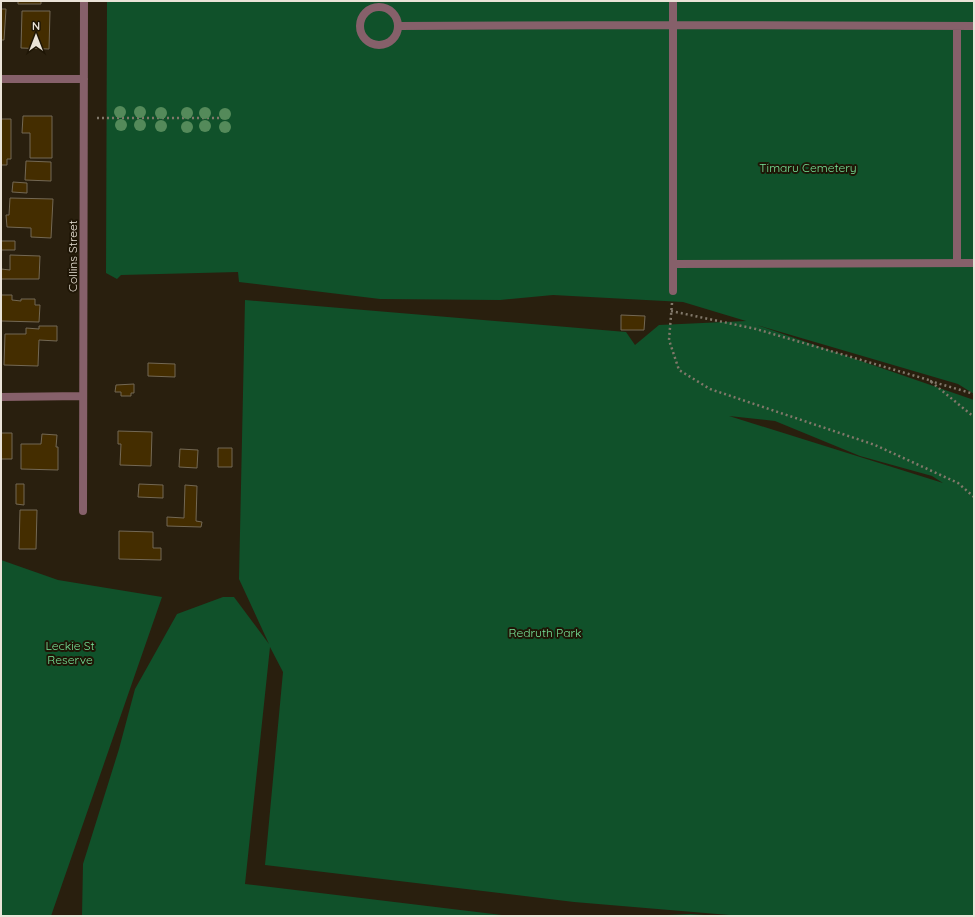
<svg xmlns="http://www.w3.org/2000/svg" width="975" height="917" viewBox="0 0 975 917" font-family="Quicksand,sans-serif">
<rect width="100%" height="100%" fill="#291f0e"/>
<path fill="#10512a" fill-rule="evenodd" d="M107 1H974V394L958 384 757 325 974 400V916H741L574 902 265 865 283 672 270 647 245 884 511 916H82L83 864 119 749 135 689 177 614 223 597H234L269 644 239 579 245 300 626 332 635 345 659 325 746 321 683 302 553 295 500 300 380 299 239 282 238 272 121 275 117 279 106 273ZM729 416 775 421 860 456 932 476 943 483Z
M1 560 58 580 162 597 51 916H1Z
M691 914 718 916H643Z"/>
<path fill="#442d00" stroke="#736854" d="M18 1H41V4H18Z
M1 9H6L4 40H1Z
M22 11H50L49 49 21 48Z
M23 116H52V158H30V133H22Z
M1 119H11V159H7V165H1Z
M26 161 51 162V181L25 180Z
M13 182 27 183V193L12 192Z
M10 198 53 199 51 238 31 237V228L7 227 6 215H9Z
M1 241H15V250H1Z
M10 255 40 256 39 279H1V269L10 270Z
M1 295H12V300L21 301V299H35V305H40L39 322 1 321Z
M621 315 645 316 644 330H621Z
M39 326H57V341L39 340 38 366 4 365 5 334H26V328L39 329Z
M148 363 175 364V377L148 376Z
M134 384V393H131V396H121V392H115L116 385Z
M118 431 152 432 151 466 120 465 121 444H118Z
M1 433H12V459H1Z
M42 434 57 435 56 447H58V470L21 469V444H41Z
M218 448H232V467H218Z
M180 449 198 450 197 468 179 467Z
M16 484H24V505L16 504Z
M139 484 163 485V498L138 497Z
M185 485 197 486 196 521 202 522 201 527 167 526V517L184 518Z
M20 510H37L36 549H19Z
M119 531 153 532V548H161V560L119 559Z"/>
<g fill="none" stroke-linecap="round" stroke-linejoin="round">
<path stroke="#81786a" stroke-width="2.5" stroke-dasharray="2 3" stroke-linecap="butt" d="M97 118H224
M672 303 669 340 679 370 710 389 875 445 958 483 974 497
M671 311 756 329 929 380 974 417
M930 381 974 394"/>
<path stroke="#86606a" stroke-width="8" d="M360 26a19 19 0 1 1 38 0a19 19 0 1 1-38 0Z
M398 26 673 25 974 26
M957 26V263
M673 264 974 263
M673 291V1"/>
<path stroke="#86606a" stroke-width="8" d="M1 79H84
M1 397 83 396
M83 511 84 1"/>
</g>
<g fill="#548a5a">
<circle cx="120" cy="112" r="6"/>
<circle cx="140" cy="112" r="6"/>
<circle cx="161" cy="113" r="6"/>
<circle cx="187" cy="113" r="6"/>
<circle cx="205" cy="113" r="6"/>
<circle cx="225" cy="114" r="6"/>
<circle cx="121" cy="125" r="6"/>
<circle cx="140" cy="125" r="6"/>
<circle cx="161" cy="126" r="6"/>
<circle cx="205" cy="126" r="6"/>
<circle cx="187" cy="127" r="6"/>
<circle cx="225" cy="127" r="6"/>
</g>
<g text-anchor="middle" dominant-baseline="central" stroke-width="4" stroke-linejoin="round" paint-order="stroke">
<g font-size="12" fill="#77e299" stroke="#1f1606">
<text x="808" y="167">Timaru Cemetery</text>
<text x="545" y="632">Redruth Park</text>
<text x="70" y="645">Leckie St<tspan x="70" dy="14">Reserve</tspan></text>
</g>
<g font-size="12" fill="#eae3d8" stroke="#1f1606">
<text transform="translate(72 256) rotate(-90)">Collins Street</text>
</g>
</g>
<rect width="975" height="917" fill="none" stroke="#eae3d8" stroke-width="4"/>
<g transform="translate(36 36)" stroke="#1f1606" stroke-width="3" paint-order="stroke">
<path d="M0-3L7 15L0 10L-7 15Z" fill="#eae3d8"/>
<text y="-6" font-size="11" font-weight="bold" text-anchor="middle" fill="#eae3d8">N</text>
</g>
</svg>
